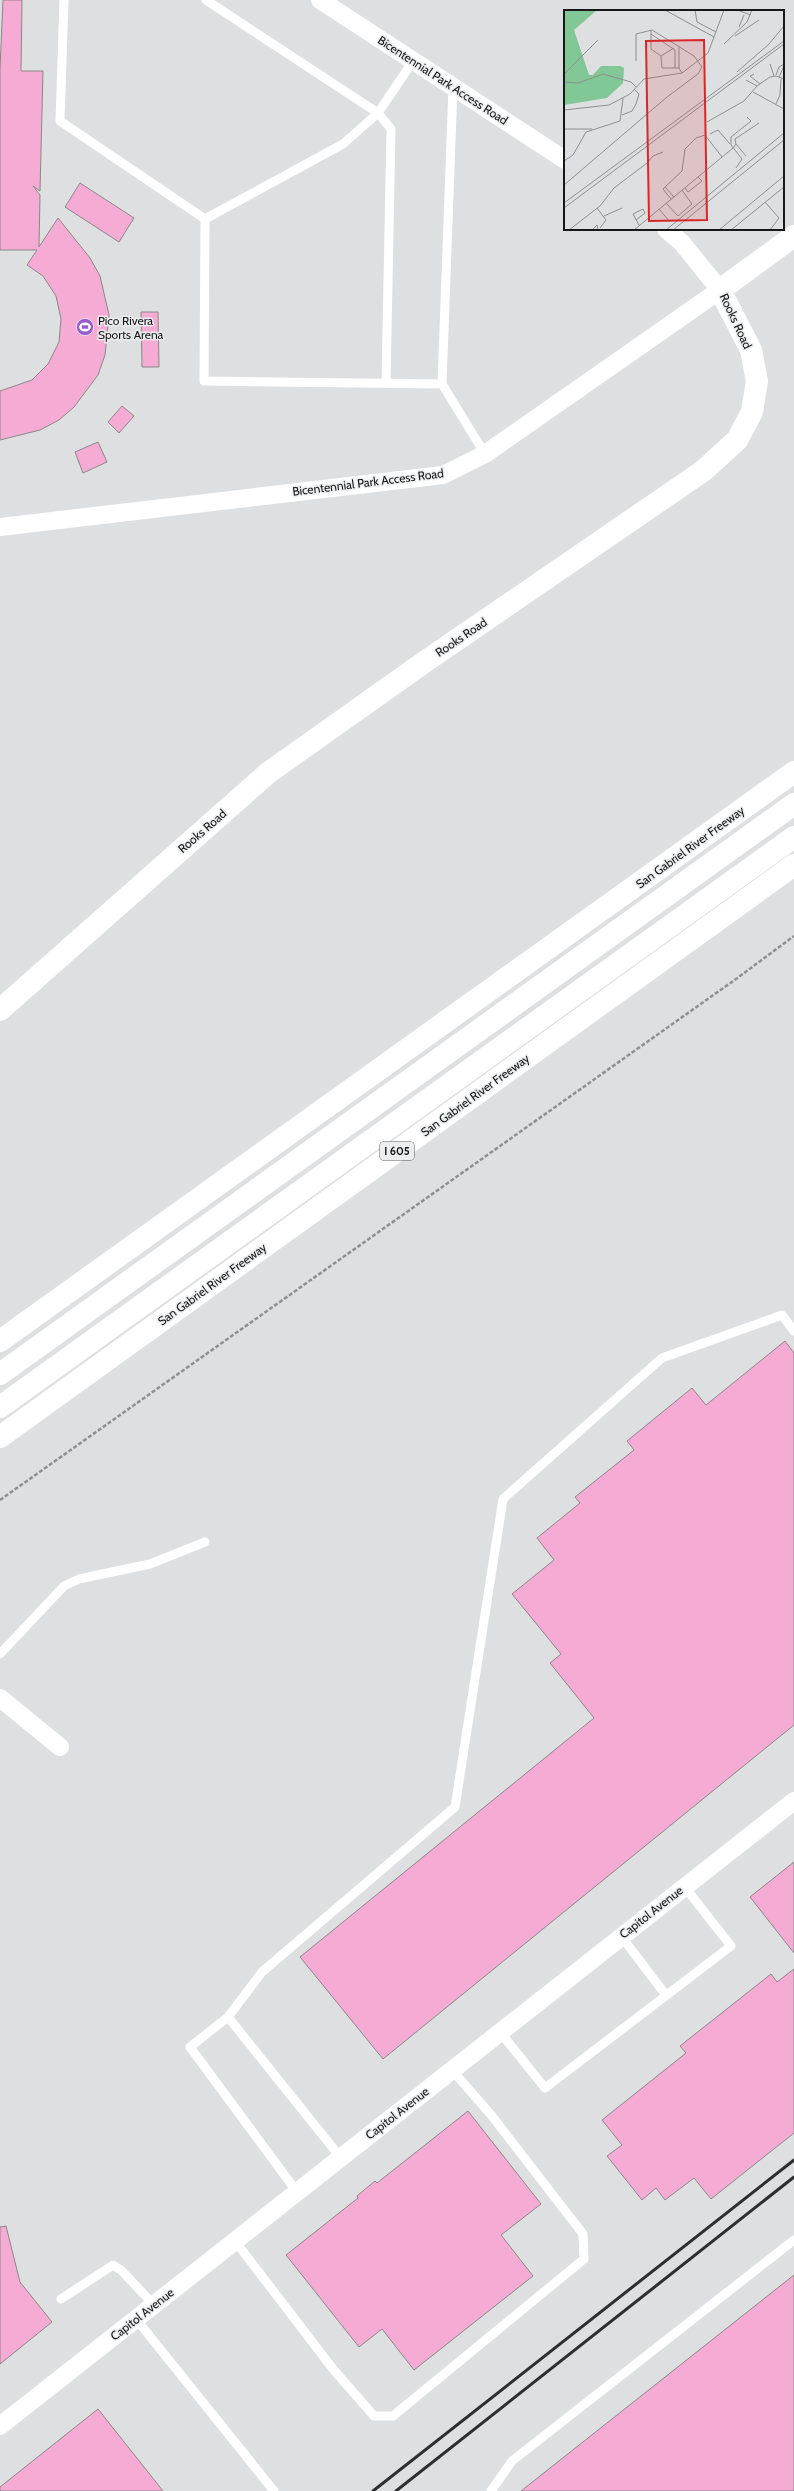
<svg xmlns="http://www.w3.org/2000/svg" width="794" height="2491" viewBox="0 0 794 2491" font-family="Cabin,sans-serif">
<rect width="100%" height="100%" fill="#dedfe1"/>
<path fill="#f6abd4" stroke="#8a8889" d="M3 0H22L21 71H43L40 191 33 186 40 195 39 247 58 218 90 258 100 276 109 315 105 355 98 375 74 407 59 420 40 430 0 440V391L32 380 48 364 59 342 61 319 56 296 43 276 27 265 37 250H0V69Z
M80 183 134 218 119 242 65 207Z
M141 312H158L159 367H142Z
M122 406 134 416 119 433 108 422Z
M98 442 107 462 83 473 75 452Z
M785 1341 794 1353V1725L383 2059 300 1957 594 1718 550 1663 561 1654 512 1594 554 1560 537 1538 580 1503 575 1497 634 1450 627 1441 692 1388 706 1405Z
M794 1862V1953L750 1897Z
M794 1969V2133L711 2199 694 2178 665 2200 656 2188 642 2200 607 2156 622 2145 602 2120 686 2053 680 2046 771 1974 777 1982Z
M468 2111 541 2204 501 2235 533 2276 414 2370 382 2329 359 2347 286 2255 358 2198 357 2196 375 2181 377 2183Z
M6 2226 20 2282 52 2322 0 2364V2227Z
M794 2275V2491H521Z
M98 2409 163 2491H0V2487Z"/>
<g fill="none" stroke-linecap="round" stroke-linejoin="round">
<path stroke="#8e8f90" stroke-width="2.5" stroke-dasharray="4 2" stroke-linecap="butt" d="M0 1500 736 979 794 936"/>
<path stroke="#fff" stroke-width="9" d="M64 0 60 121 205 219 204 381 442 384
M206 0 378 113 391 129 386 383
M453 87 442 384 485 454
M205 219 343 144 378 113 413 61
M0 1654 64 1586 79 1579 150 1564 205 1542
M621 1936 665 1994
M228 2017 262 1972 455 1807 503 1499 662 1358 782 1315 794 1331
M500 2032 545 2088 731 1946 684 1886
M297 2192 190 2047 228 2017 341 2158
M235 2241 333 2369 374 2416H393L584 2259 583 2234 492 2116 452 2070
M61 2299 113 2265 121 2270 154 2305
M136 2319 274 2491
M491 2491 512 2461 794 2240"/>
<path stroke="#fff" stroke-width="18" d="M320 0 565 160
M0 527 443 475 485 454 720 290 682 243 666 229
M0 1698 60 1747
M0 2426 794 1801"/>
<path stroke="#fff" stroke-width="22" d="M0 1010 268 773 423 663 703 471 737 440 752 412 757 381 751 350 720 290 794 236"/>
<path stroke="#fff" stroke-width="22" d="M0 1341 794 772
M0 1374 794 804
M0 1407 794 837
M0 1437 794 865"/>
<path stroke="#2e2e2f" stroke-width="3" d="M373 2491 794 2160
M396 2491 794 2177"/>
</g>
<defs>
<symbol id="stadium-disc" viewBox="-11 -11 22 22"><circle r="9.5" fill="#995ad0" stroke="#ebedee"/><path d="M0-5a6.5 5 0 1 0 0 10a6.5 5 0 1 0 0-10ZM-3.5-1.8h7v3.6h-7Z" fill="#fff"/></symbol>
</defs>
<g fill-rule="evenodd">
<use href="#stadium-disc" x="75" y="317" width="20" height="20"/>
</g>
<g text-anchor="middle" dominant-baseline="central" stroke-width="3" stroke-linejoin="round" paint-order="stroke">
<rect fill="#ebedee" stroke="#575758" stroke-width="1" x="380" y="1142" width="34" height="18" rx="3"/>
<g font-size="11" font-weight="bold" fill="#171718">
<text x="397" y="1151">I 605</text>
</g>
<g font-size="12" fill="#171718" stroke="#ebedee">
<text transform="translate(443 80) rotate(33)">Bicentennial Park Access Road</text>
<text transform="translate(736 321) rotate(65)">Rooks Road</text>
<text transform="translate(368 482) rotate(-7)">Bicentennial Park Access Road</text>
<text transform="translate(461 637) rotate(-34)">Rooks Road</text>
<text transform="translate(202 831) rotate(-41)">Rooks Road</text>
<text transform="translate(690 847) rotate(-36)">San Gabriel River Freeway</text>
<text transform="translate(475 1095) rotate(-36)">San Gabriel River Freeway</text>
<text transform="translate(212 1284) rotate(-36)">San Gabriel River Freeway</text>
<text transform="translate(651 1912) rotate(-38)">Capitol Avenue</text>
<text transform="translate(397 2113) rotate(-38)">Capitol Avenue</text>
<text transform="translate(142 2314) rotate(-38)">Capitol Avenue</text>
</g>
<g font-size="12" fill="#171718" stroke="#ebedee" text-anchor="start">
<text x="98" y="320">Pico Rivera<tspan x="98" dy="14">Sports Arena</tspan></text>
</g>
</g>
<g transform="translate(564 10)">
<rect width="220" height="220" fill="#dedfe1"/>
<path d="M0 0H33L10 20 25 65H29L37 56H56L60 58 59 73 43 88 0 95Z" fill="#82c796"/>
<path fill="none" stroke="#8e8f91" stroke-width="1" d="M101 0 150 27M131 0 133 12 152 22M173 0 187 5M175 17 180 5M87 20V39L97 46 98 58H115M87 24 111 40V58M171 26 195 10M160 34 183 12 188 0M115 37V58L118 63M97 46 110 38M206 54 210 66M173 62 205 34 220 16M0 64 34 30M190 64 186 66 196 74M212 65 215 57 220 54M215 67 220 56M182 70 193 76M0 72 14 73 39 64 67 72 72 77M189 82 220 99M212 94 216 85 217 69M0 100 45 95 66 84 80 69 118 63 144 43 160 0M58 105 68 101 72 94 75 84 70 79M143 112 180 91 193 76 206 67 212 66 220 69M0 119H28M146 124 154 120 166 134M172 134 182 146M0 151 9 145 22 122 56 111 59 88M172 158 178 149 167 135V127L187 111 183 107M0 175 103 87 134 64 138 57 130 46 88 20 72 24V51M101 177 118 161 121 139 132 128 141 125 158 147M121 178 124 182 138 171 134 167M107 189 99 179 101 177 110 187M201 192 215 208 206 220M0 193 220 31M102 193 114 206 128 194 118 180M0 198 220 34M33 198 42 210 36 218M95 199 106 212M40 206 58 198M72 210 81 203 79 199 69 204 75 215M5 220 36 196 50 178 83 153 89 146 99 142M28 220 33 215 34 220M70 220 169 138 172 134 171 129 195 113M102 220 220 123M109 220 220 130M155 220 220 166M167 220 220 177"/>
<path fill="#d62828" fill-opacity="0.15" stroke="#d62828" stroke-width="2" d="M140 30 143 210 85 211 82 31Z"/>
<rect width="220" height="220" fill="none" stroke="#171718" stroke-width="2"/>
</g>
</svg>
